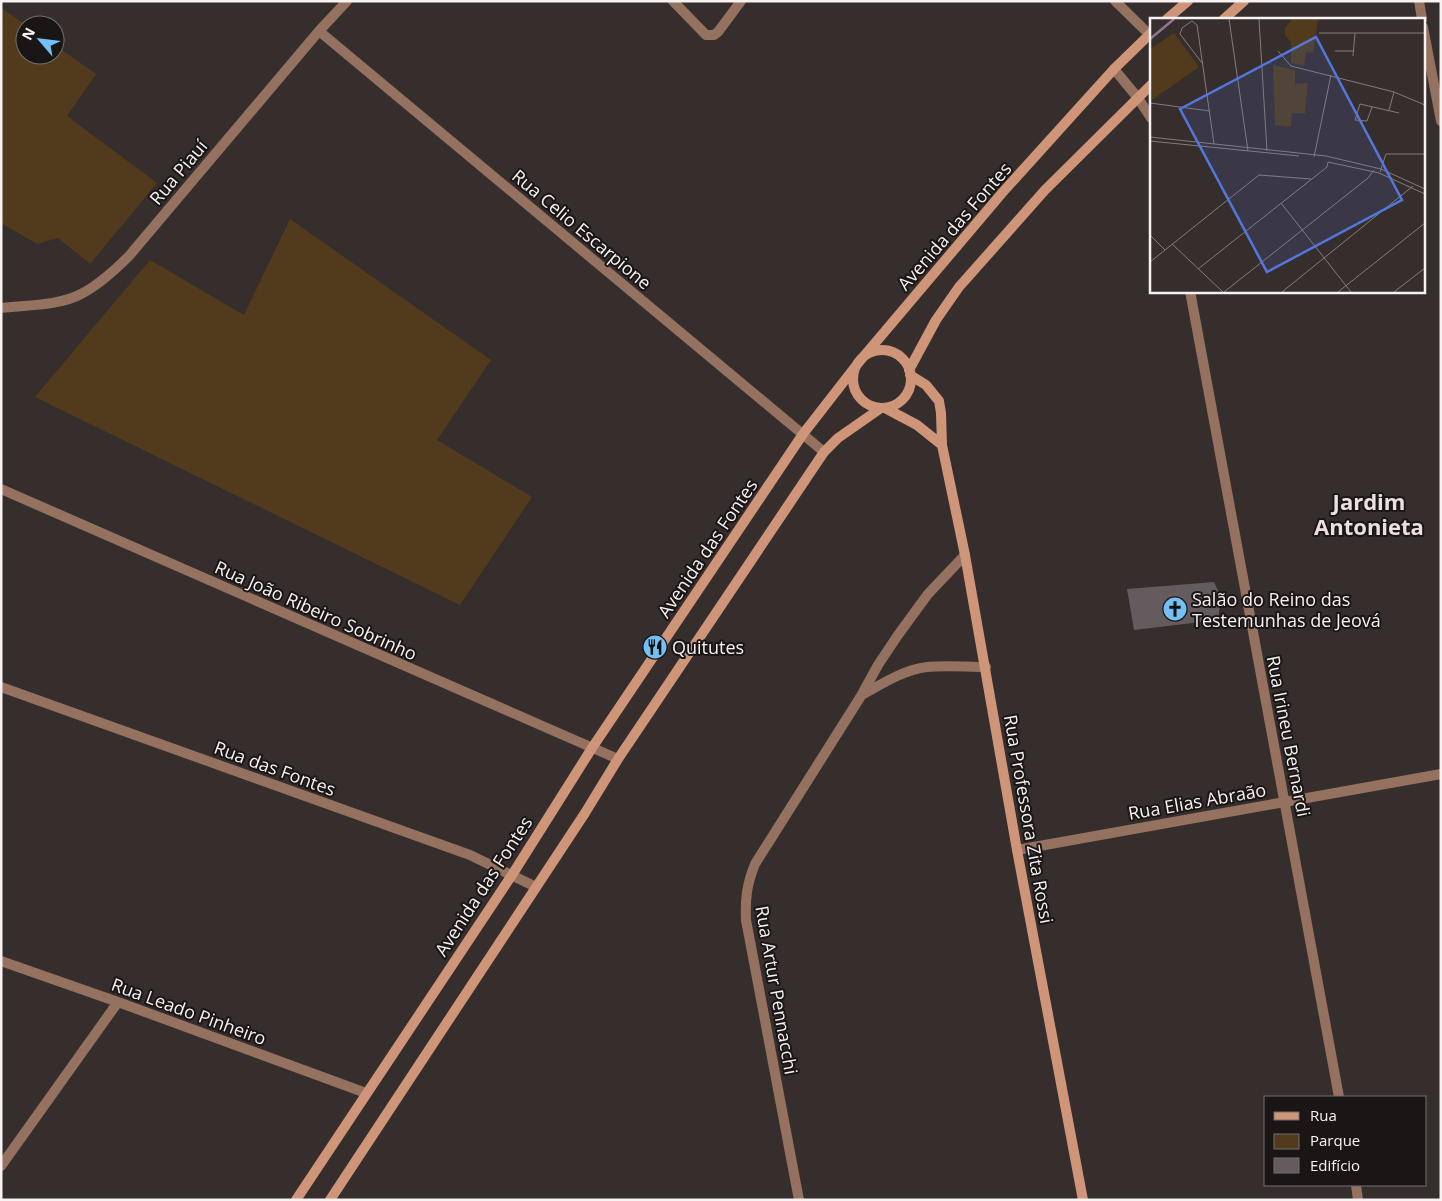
<svg xmlns="http://www.w3.org/2000/svg" width="1442" height="1201" viewBox="0 0 1442 1201" font-family="'Open Sans',sans-serif">
<rect width="100%" height="100%" fill="#362d2d"/>
<path fill="#513b1c" d="M1 8 26 25 25 55H55V45L96 74 67 116 157 183 90 264 58 238 37 244 1 223Z
M290 219 491 360 437 440 532 497 460 605 35 397 150 260 244 315Z"/>
<path fill="#645b5f" d="M1214 582 1221 597 1218 620 1134 630 1127 589Z"/>
<g fill="none" stroke-linecap="round" stroke-linejoin="round">
<path stroke="#957160" stroke-width="10" d="M673 1 706 35H714L718 32 741 1
M1115 1 1151 36
M1419 1 1422 19
M1423 27 1441 121
M319 31 824 452
M1114 69 1138 98 1151 118
M1190 291 1339 1097
M1 308C26 305 59 306 81 294 99 285 115 270 129 256L319 31 347 1
M1 489 618 759
M1 687 470 855 536 887
M862 695C882 684 903 670 927 667 946 665 966 667 986 667
M1017 850 1441 774
M1 961 118 1002 366 1093
M1 1166 118 1002
M1356 1185 1358 1200
M799 1200 746 920C745 898 747 884 755 864L861 696 878 665 898 635 928 594 965 555"/>
<path stroke="#cf9579" stroke-width="10" d="M1167 19 1188 1
M1224 19 1244 1
M853 379a29 29 0 1 1 58 0a29 29 0 1 1-58 0Z
M909 370 936 320 959 287 1045 190 1151 85
M910 375 926 385 939 401 941 413 942 445 965 555 1017 850 1083 1200
M885 408 917 425 942 445
M296 1200 512 875 592 748 803 434 859 362 1002 193 1114 69 1151 33
M330 1200 585 813 618 759 824 452 838 438 881 408"/>
</g>
<defs>
<symbol id="church-disc" viewBox="-11 -11 22 22"><circle r="9.5" fill="#74c0f6" stroke="#1a1616"/><path d="M-1.2-6h2.4v3.5h3.3v2.4h-3.3V6h-2.4V-.1h-3.3v-2.4h3.3Z" fill="#111"/></symbol>
<symbol id="restaurant-disc" viewBox="-11 -11 22 22"><circle r="9.5" fill="#74c0f6" stroke="#1a1616"/><path d="M-5-6h1v4h1v-4h1v4h1v-4h1v5L-1.5 .5V6h-2V.5L-5-1ZM5-6V6H3V1.5H1.5Q1.5-4 5-6Z" fill="#111"/></symbol>
</defs>
<g fill-rule="evenodd">
<use href="#church-disc" x="1161" y="595" width="28" height="28"/>
<use href="#restaurant-disc" x="641" y="633" width="28" height="28"/>
</g>
<g text-anchor="middle" dominant-baseline="central" stroke-width="4" stroke-linejoin="round" paint-order="stroke">
<g font-size="18" fill="#f8f2f2" stroke="#1a1616">
<text transform="translate(178 172) rotate(-50)">Rua Piauí</text>
<text transform="translate(954 226) rotate(-49)">Avenida das Fontes</text>
<text transform="translate(582 229) rotate(40)">Rua Celio Escarpione</text>
<text transform="translate(707 548) rotate(-56)">Avenida das Fontes</text>
<text transform="translate(316 610) rotate(24)">Rua João Ribeiro Sobrinho</text>
<text transform="translate(1289 736) rotate(79)">Rua Irineu Bernardi</text>
<text transform="translate(275 768) rotate(20)">Rua das Fontes</text>
<text transform="translate(1197 801) rotate(-10)">Rua Elias Abraão</text>
<text transform="translate(1029 819) rotate(80)">Rua Professora Zita Rossi</text>
<text transform="translate(483 886) rotate(-57)">Avenida das Fontes</text>
<text transform="translate(777 990) rotate(80)">Rua Artur Pennacchi</text>
<text transform="translate(189 1011) rotate(20)">Rua Leado Pinheiro</text>
</g>
<g font-size="18" fill="#f8f2f2" stroke="#1a1616" text-anchor="start">
<text x="1192" y="599">Salão do Reino das<tspan x="1192" dy="21">Testemunhas de Jeová</tspan></text>
<text x="672" y="647">Quitutes</text>
</g>
<g font-size="22" font-weight="bold" fill="#ece1e0" stroke="#1a1616">
<text x="1369" y="501">Jardim<tspan x="1369" dy="25">Antonieta</tspan></text>
</g>
</g>
<g transform="translate(1150 18)">
<rect width="275" height="275" fill="#362d2d"/>
<path d="M142 1H168L163 35 156 34 154 48 141 45V24L135 17V10ZM24 15 49 49 2 82 0 31ZM123 47 145 52V66L158 65 155 96 142 95 141 109 125 107Z" fill="#513b1c"/>
<path fill="none" stroke="#917494" stroke-width="2.5" d="M0 21 24 1"/>
<path fill="none" stroke="#847c7c" stroke-width="1" d="M79 1 98 133M109 1 117 133M169 15H275M128 33 141 48 244 74 275 87M185 33H204M203 38 205 15M52 45 30 16 32 10 42 3 47 7 64 126M0 85 60 93M222 89 217 103 205 102 210 86 249 95M239 92 244 74M0 119 176 138 231 151 275 171M0 123 149 138M164 139 181 57M178 144 229 155 275 176M230 154 236 136H275M131 185 201 274M0 217 15 232M22 226 73 274M0 244 109 157 161 161M48 251 177 149 178 144M74 274 218 160 224 152M132 274 263 168M188 274 275 205M244 274 275 250"/>
<path fill="#5477de" fill-opacity="0.15" stroke="#5477de" stroke-width="2.5" d="M166 19 252 182 117 254 30 91Z"/>
<rect width="275" height="275" fill="none" stroke="#f8f2f2" stroke-width="2.5"/>
</g>
<rect width="1442" height="1201" fill="none" stroke="#f8f2f2" stroke-width="5"/>
<rect x="1264" y="1096" width="162" height="90" fill="#1a1616" stroke="#736e6e"/>
<rect x="1274" y="1112" width="25" height="8" fill="#cf9579" stroke="#736e6e"/>
<text x="1310" y="1121" font-size="15" fill="#f8f2f2">Rua</text>
<rect x="1274" y="1134" width="25" height="15" fill="#513b1c" stroke="#736e6e"/>
<text x="1310" y="1146" font-size="15" fill="#f8f2f2">Parque</text>
<rect x="1274" y="1158" width="25" height="15" fill="#645b5f" stroke="#736e6e"/>
<text x="1310" y="1171" font-size="15" fill="#f8f2f2">Edifício</text>
<g transform="translate(40 40) rotate(298)"><circle r="24" fill="#1a1616" stroke="#736e6e"/>
<path d="M0-4L9 19L0 12L-9 19Z" fill="#74c0f6"/>
<text y="-8" font-size="14" font-weight="bold" text-anchor="middle" fill="#f8f2f2">N</text>
</g>
</svg>
